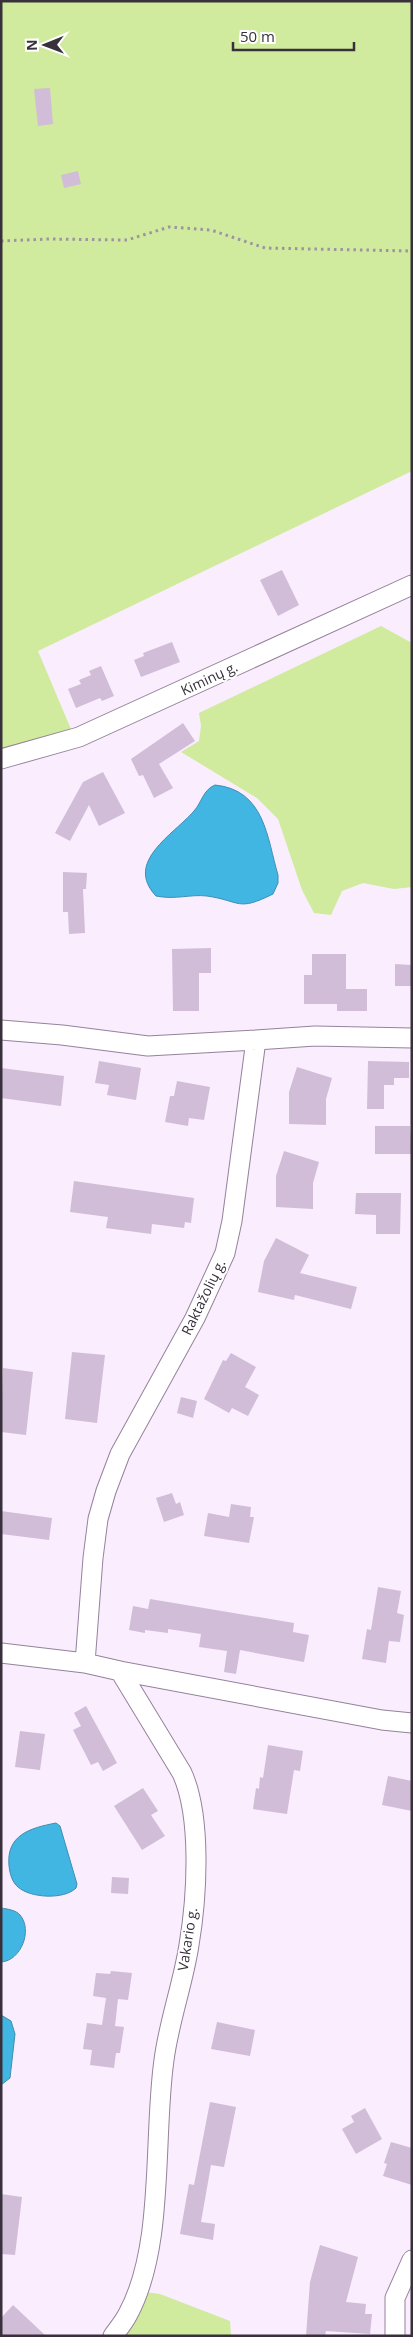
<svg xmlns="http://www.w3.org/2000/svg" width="413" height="2337" viewBox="0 0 413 2337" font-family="'Open Sans',sans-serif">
<rect width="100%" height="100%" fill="#faedfe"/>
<path fill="#d0ea9e" d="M1 1H412V471L38 651 73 734 1 751Z
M381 626 412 643V887L394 889 363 883 342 891 331 915 314 913 302 890 278 819 257 798 181 752 199 741 201 726 199 713Z
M145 2292 160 2294 230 2321 231 2336H120Z"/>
<path fill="#42b6e3" stroke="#3f8eb1" d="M215 785C265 790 267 838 278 875V883L273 894C237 912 241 901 207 896 190 894 176 900 156 896 124 862 173 835 194 811 202 802 203 790 215 785Z
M56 1823 60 1826 77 1884 76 1888C64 1900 30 1898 18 1887 12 1882 10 1874 9 1866 6 1835 30 1828 56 1823Z
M1 1908C7 1909 16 1910 20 1915 33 1930 21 1961 1 1962Z
M1 2015 11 2021 15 2034 10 2078 1 2085Z"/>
<path fill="#d1bdd8" d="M50 88 53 124 38 126 34 89Z
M78 171 81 184 64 188 61 175Z
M282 570 299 605 278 616 260 580Z
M172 642 180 662 141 677 134 660 144 656 143 653Z
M101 666 114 696 102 701 100 698 76 708 68 689 81 684 79 680 91 675 89 671Z
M183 723 195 741 159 764 173 788 154 798 143 775 139 776 131 759Z
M103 772 125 813 99 826 89 805 70 841 55 833 83 782Z
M63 872 87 873 86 889H83L85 933 69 934 68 912H63Z
M211 948V973H199V1011H173L172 949Z
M312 954H346V989H367V1011H337V1004H304V975H312Z
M395 964 411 965V986H395Z
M99 1061 141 1068 136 1100 107 1095 109 1085 95 1083Z
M368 1061 409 1062V1078H394V1085H384V1109H367Z
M297 1067 332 1078 326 1099V1125L289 1124V1092Z
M1 1068 64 1076 61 1106 1 1098Z
M177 1081 210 1087 204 1120 189 1118 188 1126 165 1122 170 1096H174Z
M375 1126H410L412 1154H375Z
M284 1151 319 1162 313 1183V1209L276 1207V1176Z
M74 1181 194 1198 191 1223 185 1222 184 1228 152 1224 151 1234 106 1228 108 1217 70 1212Z
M356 1193H401L400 1234H376V1215L355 1214Z
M276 1238 309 1255 300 1273 357 1287 351 1309 295 1295 294 1300 258 1292 264 1261Z
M72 1352 105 1355 97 1423 65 1419Z
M231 1353 256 1367 245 1387 259 1395 248 1416 232 1408 229 1413 204 1399 223 1360 226 1361Z
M3 1368 33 1372 26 1435 1 1432Z
M181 1397 197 1401 193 1418 177 1413Z
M172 1493 176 1504 180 1502 184 1515 164 1522 156 1498Z
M231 1504 251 1507 250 1517H254L249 1543 204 1536 208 1513 229 1517Z
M1 1511 52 1518 49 1540 1 1534Z
M378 1587 401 1591 397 1613 404 1615 400 1642 389 1641 386 1663 362 1659 367 1629 371 1630Z
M150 1599 294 1623 293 1632 309 1635 304 1662 240 1650 236 1674 224 1672 227 1651 199 1647 201 1634 168 1629V1633L145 1630V1633L129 1630 133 1606 148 1609Z
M86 1706 117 1763 103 1771 98 1762 91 1765 73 1730 81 1726 74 1713Z
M20 1731 45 1734 40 1770 15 1767Z
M268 1745 303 1751 300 1771 294 1770 287 1814 253 1809 256 1788 259 1789 260 1777 263 1778Z
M388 1776 412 1781V1811L382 1805Z
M143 1788 158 1811 151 1815 165 1836 142 1850 114 1806Z
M112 1877 129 1878 128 1894 111 1893Z
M111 1971 132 1973 128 2000 118 1999 115 2026 124 2027 120 2053H116L114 2068 90 2065 92 2050 83 2049 87 2023 102 2025 106 1998 93 1996 96 1973 110 1974Z
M217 2022 255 2030 250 2056 211 2049Z
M210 2102 236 2107 224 2167 211 2165 201 2222 215 2224 213 2240 180 2234 189 2184 194 2185Z
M365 2108 382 2139 356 2154 342 2129 354 2122 351 2116Z
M391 2142 412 2148V2185L383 2176 387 2164 384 2163Z
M1 2194 22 2197 15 2255 1 2254Z
M320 2245 358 2257 346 2302 366 2304 365 2314H372L370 2334 326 2331 325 2336H306L310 2282Z
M13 2305 46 2336H1V2318Z"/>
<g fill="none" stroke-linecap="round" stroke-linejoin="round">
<defs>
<path id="street" d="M1 759 79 737 412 585
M1 1030 62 1035 148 1046 256 1040
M1 1653 85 1663 120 1671 182 1773C202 1817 197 1897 189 1945 183 1984 169 2021 164 2060 153 2137 165 2246 128 2314 124 2322 118 2329 113 2336
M85 1663 93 1558 98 1519 106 1491 120 1454 195 1318 225 1253 232 1221 256 1040 315 1036 412 1038
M120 1671 382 1720 412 1723
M395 2336V2298L412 2260"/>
</defs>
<use href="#street" stroke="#95829b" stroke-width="21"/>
<path stroke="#9e93a1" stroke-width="3" stroke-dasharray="2.5 4" stroke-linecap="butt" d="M1 241 49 239 127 240 169 227 211 230 265 248 412 251"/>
<use href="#street" stroke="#fff" stroke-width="19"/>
</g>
<g text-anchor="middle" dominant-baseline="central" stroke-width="4" stroke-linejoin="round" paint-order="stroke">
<g font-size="14" fill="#38303b" stroke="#fff">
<text transform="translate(209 678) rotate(-25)">Kiminų g.</text>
<text transform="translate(203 1297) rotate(-64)">Raktažolių g.</text>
<text transform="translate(187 1939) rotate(-81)">Vakario g.</text>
</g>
</g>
<rect width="413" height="2337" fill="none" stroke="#38303b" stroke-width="5"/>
<g transform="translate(45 45) rotate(269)" stroke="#ffffff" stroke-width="4" paint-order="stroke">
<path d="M0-4L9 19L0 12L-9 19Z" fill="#38303b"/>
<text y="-8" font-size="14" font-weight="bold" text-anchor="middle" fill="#38303b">N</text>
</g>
<path d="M233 42v8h121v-8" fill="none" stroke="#38303b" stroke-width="2.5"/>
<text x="240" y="42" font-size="15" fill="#38303b" stroke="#ffffff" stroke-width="4" paint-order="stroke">50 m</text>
</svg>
